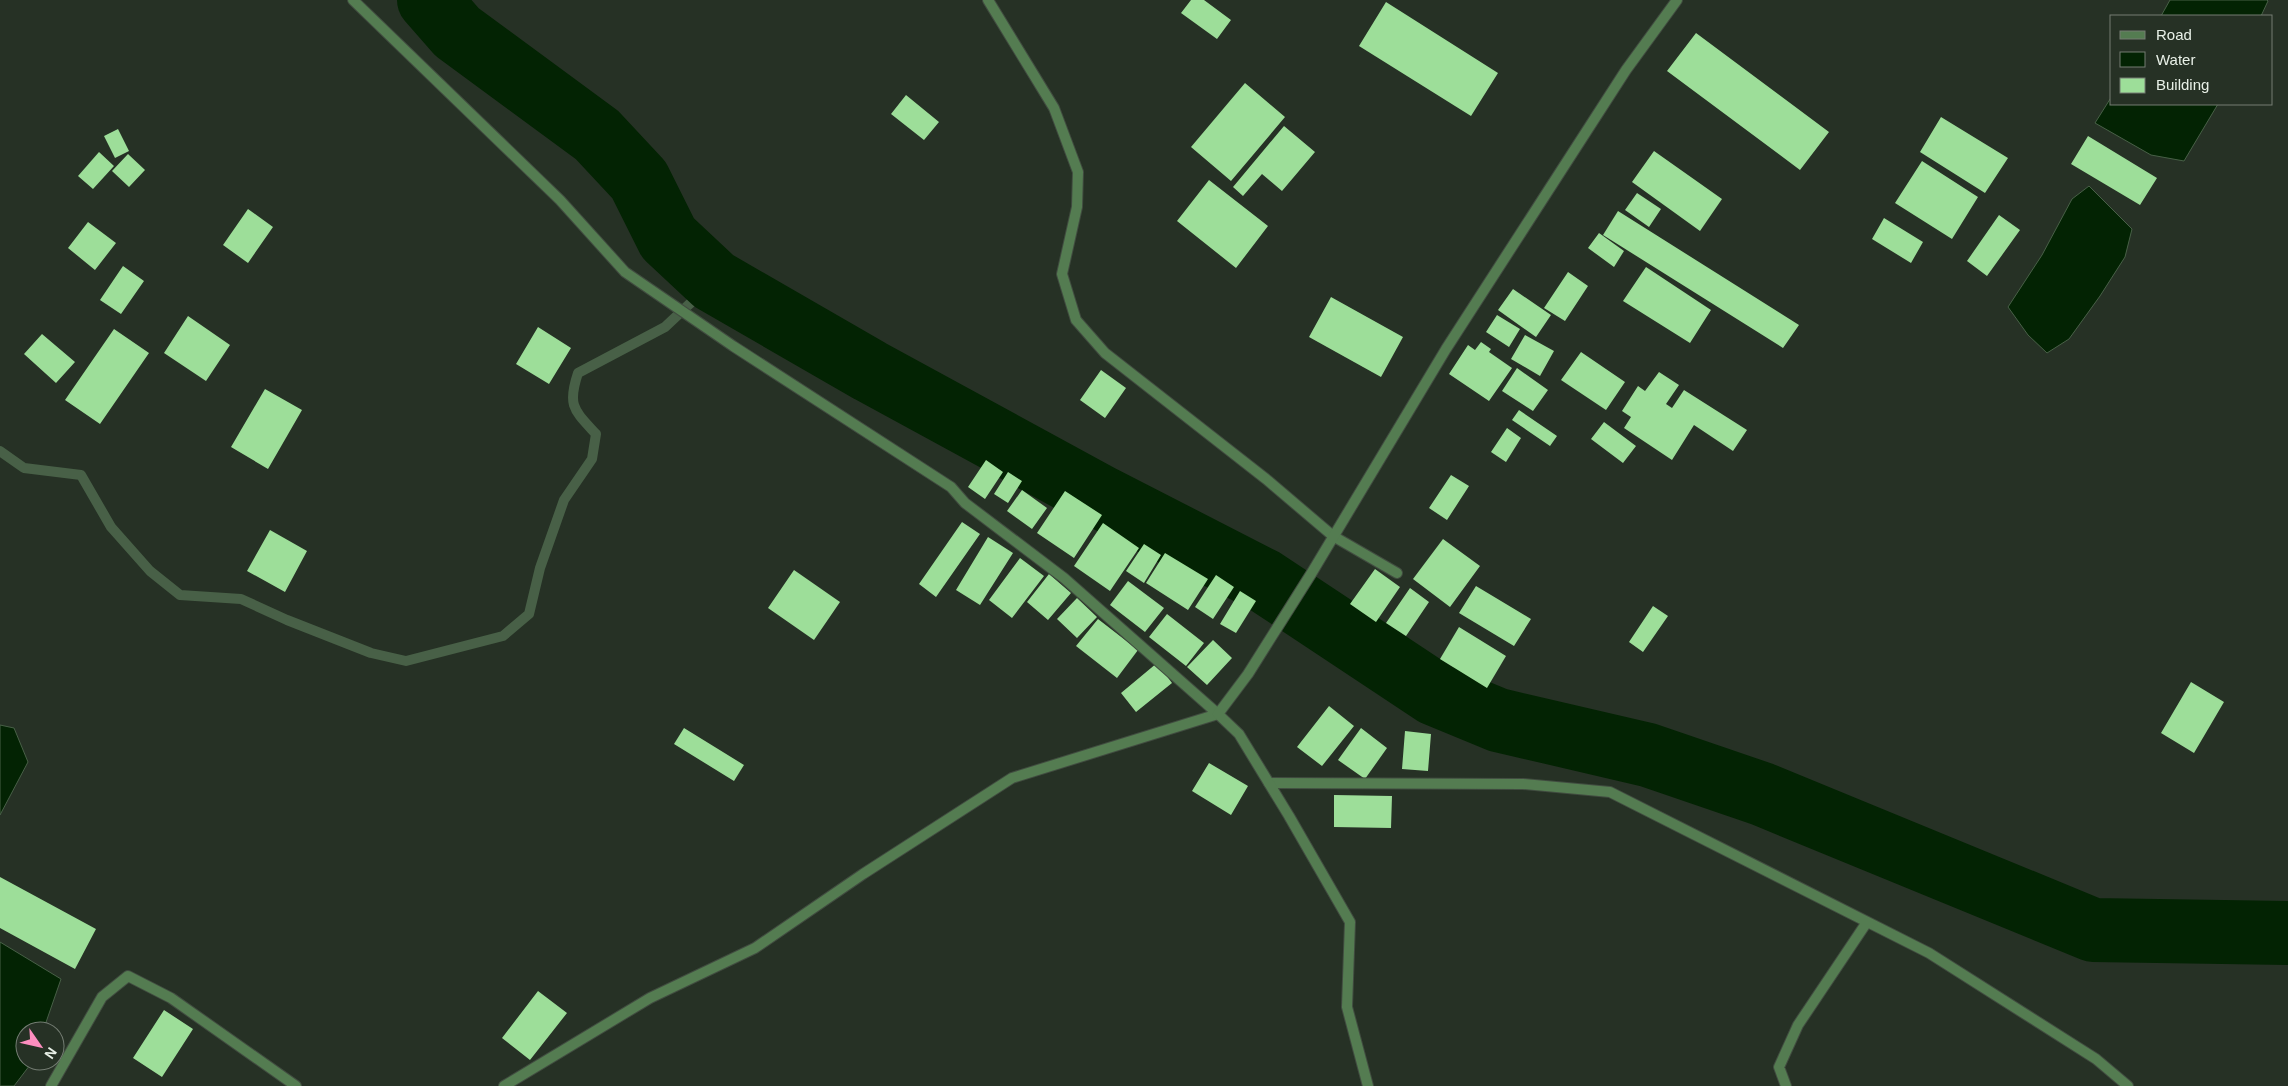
<svg xmlns="http://www.w3.org/2000/svg" width="2288" height="1086" viewBox="0 0 2288 1086" font-family="Arial,sans-serif">
<rect width="100%" height="100%" fill="#263125"/>
<path fill="#032303" stroke="#486047" d="M2170 0H2267L2268 1 2261 16H2161Z
M2112 96V104H2218L2184 161 2151 155 2095 123Z
M2089 186 2132 229 2125 257 2100 296 2069 339 2047 353 2028 335 2008 307 2042 255 2072 199Z
M0 725 14 728 28 762 0 815Z
M0 942 61 979 43 1031H25V1061H33L14 1086H0Z"/>
<g fill="none" stroke-linecap="round" stroke-linejoin="round">
<path stroke="#486047" stroke-width="10" d="M0 451 24 468 81 475 111 527 150 571 180 595 241 599 287 620 371 653 406 661 503 636 529 614 540 568 564 500 592 459 596 434C574 410 567 406 578 373L665 327 714 281"/>
<path stroke="#032303" stroke-width="64" d="M429 0 457 32 597 135 639 180 668 238 714 281 870 371 1103 498 1263 580 1435 694 1498 720 1648 755 1762 794 2093 930 2288 933"/>
</g>
<path fill="#9dde99" d="M1191 0H1204L1231 20 1217 39 1181 13Z
M1386 2 1498 73 1471 116 1359 46Z
M1696 33 1829 132 1800 170 1667 71Z
M1245 83 1285 117 1231 181 1191 147Z
M906 95 939 122 924 140 891 114Z
M1941 117 2008 158 1985 193 1920 152Z
M1284 126 1315 152 1282 191 1262 174 1243 196 1233 187Z
M118 129 129 151 115 158 104 136Z
M2088 136 2157 178 2140 205 2071 164Z
M1654 151 1722 199 1700 231 1632 182Z
M99 152 114 166 93 189 78 176Z
M128 154 145 170 129 187 112 171Z
M1922 161 1978 197 1952 239 1895 203Z
M1209 180 1268 226 1236 268 1177 221Z
M1637 193 1661 209 1649 227 1625 210Z
M248 209 273 227 248 263 223 245Z
M1618 211 1799 325 1783 348 1603 235Z
M1999 215 2020 230 1987 276 1967 261Z
M1884 218 1923 242 1911 263 1872 239Z
M88 222 116 243 95 270 68 248Z
M1599 233 1624 251 1614 267 1588 248Z
M123 266 144 281 121 314 100 300Z
M1646 267 1711 310 1690 343 1623 301Z
M1568 272 1588 286 1565 321 1544 308Z
M1513 289 1551 315 1536 337 1498 310Z
M1331 297 1403 337 1381 377 1309 337Z
M1497 315 1520 329 1509 347 1486 332Z
M188 316 230 345 206 381 164 353Z
M538 327 571 348 549 384 516 364Z
M114 329 149 353 100 424 65 400Z
M42 334 75 362 56 383 24 354Z
M1525 335 1554 351 1540 376 1511 359Z
M1481 342 1491 349 1489 352 1512 368 1489 401 1449 374 1468 345 1475 350Z
M1581 352 1625 382 1606 410 1561 380Z
M1517 368 1548 390 1533 411 1502 391Z
M1101 370 1126 388 1105 418 1080 400Z
M1659 372 1679 385 1666 404 1672 408 1684 390 1747 430 1733 451 1694 425 1672 460 1624 428 1631 417 1622 411 1638 386 1645 391Z
M265 389 302 410 268 469 231 447Z
M1519 410 1557 436 1550 446 1512 420Z
M1604 422 1636 446 1623 463 1591 439Z
M1507 428 1521 438 1506 462 1491 452Z
M986 460 1003 472 985 499 968 487Z
M1008 472 1022 481 1008 503 994 494Z
M1451 475 1469 486 1447 520 1429 508Z
M1022 490 1047 508 1032 529 1007 511Z
M1065 491 1102 515 1074 558 1037 533Z
M962 522 980 534 936 597 919 584Z
M1103 523 1139 548 1110 591 1074 566Z
M270 530 307 551 285 592 247 571Z
M988 537 1013 553 980 605 956 590Z
M1443 539 1480 566 1450 607 1413 579Z
M1144 544 1161 555 1144 583 1126 571Z
M1165 553 1208 579 1188 610 1146 583Z
M1020 558 1044 576 1012 618 989 600Z
M1375 569 1400 587 1376 622 1350 604Z
M794 570 840 602 814 640 768 608Z
M1049 574 1071 593 1048 620 1027 602Z
M1216 575 1234 587 1213 619 1195 607Z
M1128 581 1164 608 1145 632 1110 605Z
M1476 586 1531 619 1514 646 1459 613Z
M1410 588 1429 602 1406 636 1386 623Z
M1240 591 1256 601 1236 633 1220 624Z
M1077 598 1097 617 1077 638 1057 619Z
M1653 606 1668 616 1643 652 1629 642Z
M1167 614 1204 643 1186 666 1149 637Z
M1098 619 1138 650 1117 678 1076 646Z
M1459 627 1506 656 1487 688 1440 659Z
M1213 640 1232 658 1207 685 1187 667Z
M1157 663 1172 683 1136 712 1121 693Z
M2191 682 2224 702 2194 753 2161 733Z
M1329 706 1354 726 1322 766 1297 747Z
M684 728 744 765 734 781 674 744Z
M1361 728 1387 748 1365 779 1338 760Z
M1405 731 1431 734 1428 771 1402 769Z
M1209 763 1248 786 1231 815 1192 791Z
M1334 795 1392 796 1391 828 1334 827Z
M0 877 96 929 75 969 0 928Z
M538 991 567 1013 530 1060 502 1038Z
M164 1010 193 1029 162 1077 133 1058Z"/>
<g fill="none" stroke-linecap="round" stroke-linejoin="round">
<defs>
<path id="minor" d="M353 0 560 200 625 272 733 346 951 487 965 503 1064 578 1218 714
M988 0 1054 108 1078 172 1077 207 1062 274 1076 320 1105 353 1266 479 1333 536 1397 573
M1269 783 1523 784 1610 792 1929 953 2096 1059 2128 1086
M51 1086 102 997 128 976 171 998 296 1086
M504 1086 650 998 755 948 863 874 1012 778 1218 714
M1786 1086 1779 1067 1798 1025 1867 922"/>
<path id="tertiary" d="M1368 1086 1347 1007 1350 922 1289 816 1239 734 1218 714 1248 674 1311 574 1446 349 1626 70 1677 0"/>
</defs>
<use href="#minor" stroke="#414c40" stroke-width="12"/>
<use href="#tertiary" stroke="#414c40" stroke-width="12"/>
<use href="#minor" stroke="#547c51" stroke-width="10"/>
<use href="#tertiary" stroke="#547c51" stroke-width="10"/>
</g>
<rect x="2110" y="15" width="162" height="90" fill="#263125" stroke="#747d73"/>
<rect x="2120" y="31" width="25" height="8" fill="#547c51" stroke="#747d73"/>
<text x="2156" y="40" font-size="15" fill="#e8f0e7">Road</text>
<rect x="2120" y="52" width="25" height="15" fill="#032303" stroke="#747d73"/>
<text x="2156" y="65" font-size="15" fill="#e8f0e7">Water</text>
<rect x="2120" y="78" width="25" height="15" fill="#9dde99" stroke="#747d73"/>
<text x="2156" y="90" font-size="15" fill="#e8f0e7">Building</text>
<g transform="translate(40 1046) rotate(124)"><circle r="24" fill="#263125" stroke="#747d73"/>
<path d="M0-4L9 19L0 12L-9 19Z" fill="#fd8ebf"/>
<text y="-8" font-size="14" font-weight="bold" text-anchor="middle" fill="#e8f0e7">N</text>
</g>
</svg>
